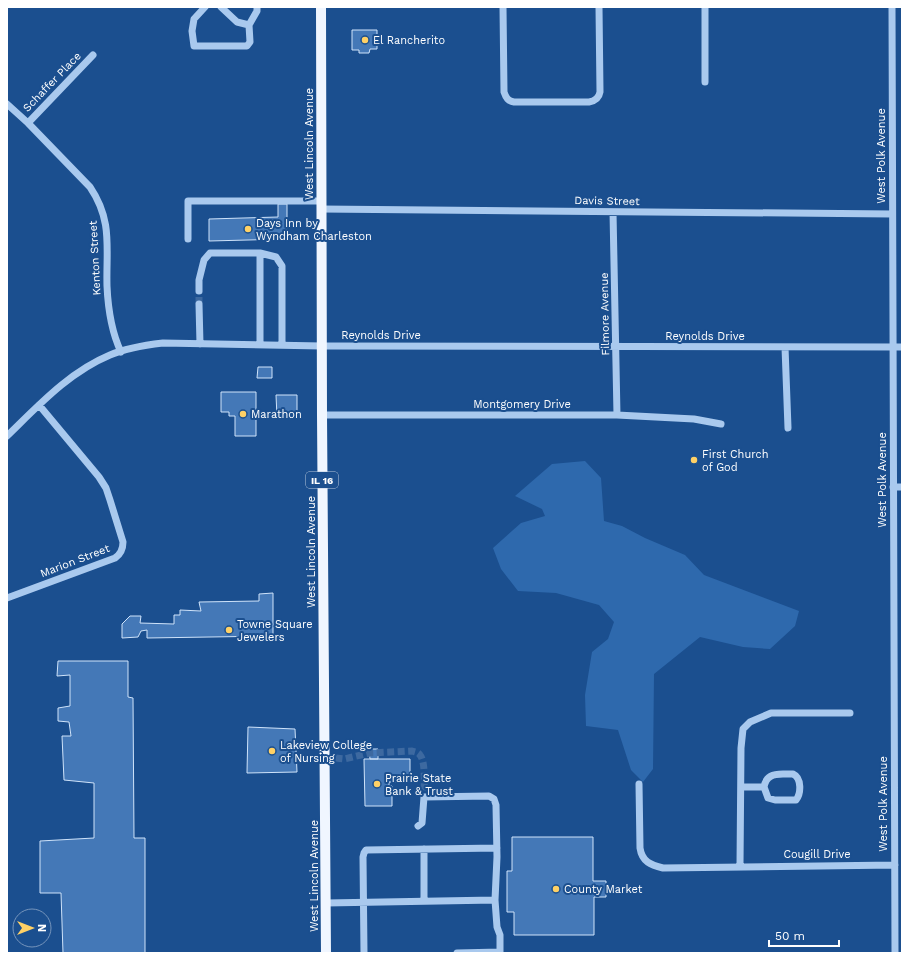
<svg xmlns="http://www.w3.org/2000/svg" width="909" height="960" viewBox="0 0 909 960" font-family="'Work Sans',sans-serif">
<rect width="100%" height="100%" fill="#1b4f8f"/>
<path fill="#2e69ad" d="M585 461 601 478 604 521 622 526 645 538 685 555 704 575 799 611 795 626 770 649 743 647 700 637 654 674 653 769 643 782 631 770 618 730 586 726 585 695 592 652 608 639 614 622 599 605 556 593 518 591 501 569 493 548 521 523 545 516 542 509 515 496 552 464Z"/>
<path fill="#4478b7" stroke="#cfe3fa" d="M352 30H377V49H370L369 53H359V50H352Z
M278 204H287V239L209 241V219L278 217Z
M258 367H272V378H257Z
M221 392H256V436H235V416H229V412H221Z
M276 395H297V416L277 417Z
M273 593V636L147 638V630L141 631 138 637 122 638V624L130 616H141L140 623 174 624V615H180V610L201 611 199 602 259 601V594Z
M58 661H128V697L133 698 134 838H145V953H63L61 893H40V841L94 838V783L64 780 62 736H71L69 722 58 721V708L70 706V675L57 676Z
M248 727 295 729 297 772 247 773Z
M369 749H378V759H370Z
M364 759H410V782H389V786H392V806H365Z
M512 837H593V881H606V897H594V935H514V912H507V871H512Z"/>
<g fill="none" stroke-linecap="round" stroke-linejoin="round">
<path stroke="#3d69a0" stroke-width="7" stroke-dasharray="7 3.5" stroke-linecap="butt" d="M199 304V291
M325 757 344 759 370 753 412 751C415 752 418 752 420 755 426 762 424 787 424 797"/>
<path stroke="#a9c9ee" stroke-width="7" d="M205 7 194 19 192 31 194 46H247L250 42 249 25
M221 7 237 22 249 25 257 11V7
M503 7 504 92C506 98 508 101 514 102H589C595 101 599 98 600 92L599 7
M705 7V82
M892 7 895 953
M7 104 28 123 90 187C113 221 106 248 107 286 108 308 111 331 121 352
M28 123 93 55
M321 209 892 214
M613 212 617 415
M188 239V201H321
M260 253V345
M199 291V280L204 260 210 253H260L276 257 282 266V345
M199 304 200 344
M785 347 788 428
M322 415H617L694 419 721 424
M7 436C38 406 69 372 110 355 126 348 146 345 163 343L322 346 902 347
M893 487H902
M7 598 115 558C121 554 123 549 123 542L110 500 106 488 99 477 39 405
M639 784 640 848C642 862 651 865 663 868L895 865
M741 787H764C766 776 773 774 783 774 786 774 790 774 793 774 802 778 801 794 796 800H775L768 798 764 787
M418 826 422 823 424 797 489 796 494 799 496 805 497 857 495 900 497 927 500 935V953
M424 849V901
M740 866 741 748 743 729 750 722 771 713H850
M326 903 495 900
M364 953 363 857 364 853 366 850 497 848
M457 953 500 952"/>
<path stroke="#f0f6ff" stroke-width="10" d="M321 7 322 415 326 953"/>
</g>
<g fill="#ffd166" stroke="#1b4f8f" stroke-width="1.5">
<circle cx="365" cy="40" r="4"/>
<circle cx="248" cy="229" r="4"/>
<circle cx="243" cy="414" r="4"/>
<circle cx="694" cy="460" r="4"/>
<circle cx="229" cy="630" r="4"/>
<circle cx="272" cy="751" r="4"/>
<circle cx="377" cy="784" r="4"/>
<circle cx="556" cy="889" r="4"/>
</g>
<g text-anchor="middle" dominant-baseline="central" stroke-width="4" stroke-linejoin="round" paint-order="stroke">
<rect fill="#1b4f8f" stroke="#bbcadd" stroke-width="1" x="306" y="472" width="32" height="16" rx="3"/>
<g font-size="10" font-weight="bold" fill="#fff">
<text x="322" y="480">IL 16</text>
</g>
<g font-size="11" fill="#fff" stroke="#1b4f8f" text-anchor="start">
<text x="373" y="40">El Rancherito</text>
<text x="256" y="223">Days Inn by<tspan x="256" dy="13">Wyndham Charleston</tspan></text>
<text x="251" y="414">Marathon</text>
<text x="702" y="454">First Church<tspan x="702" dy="13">of God</tspan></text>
<text x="237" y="624">Towne Square<tspan x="237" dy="13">Jewelers</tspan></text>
<text x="280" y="745">Lakeview College<tspan x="280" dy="13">of Nursing</tspan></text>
<text x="385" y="778">Prairie State<tspan x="385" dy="13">Bank &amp; Trust</tspan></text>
<text x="564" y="889">County Market</text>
</g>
<g font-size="11" fill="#fff" stroke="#1b4f8f">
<text transform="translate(52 82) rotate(-46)">Schaffer Place</text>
<text transform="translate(309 144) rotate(-90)">West Lincoln Avenue</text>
<text transform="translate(881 156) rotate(-90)">West Polk Avenue</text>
<text transform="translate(607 201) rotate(1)">Davis Street</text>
<text transform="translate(95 258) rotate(-93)">Kenton Street</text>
<text transform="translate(605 314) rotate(-91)">Filmore Avenue</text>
<text x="381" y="335">Reynolds Drive</text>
<text x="705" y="336">Reynolds Drive</text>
<text x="522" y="404">Montgomery Drive</text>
<text transform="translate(882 480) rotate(-90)">West Polk Avenue</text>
<text transform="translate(311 552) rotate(-90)">West Lincoln Avenue</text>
<text transform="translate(75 561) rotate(-21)">Marion Street</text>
<text transform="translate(883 804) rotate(-90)">West Polk Avenue</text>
<text x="817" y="854">Cougill Drive</text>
<text transform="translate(314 876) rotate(-90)">West Lincoln Avenue</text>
</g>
</g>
<rect width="909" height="960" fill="none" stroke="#ffffff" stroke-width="16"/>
<g transform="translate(32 928) rotate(90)"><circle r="19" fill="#1b4f8f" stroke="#7695bc"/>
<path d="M0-3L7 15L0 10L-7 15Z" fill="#ffd166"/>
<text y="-6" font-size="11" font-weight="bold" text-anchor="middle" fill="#ffffff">N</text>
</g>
<path d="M769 940v6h70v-6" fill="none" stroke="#ffffff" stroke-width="2"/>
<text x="775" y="940" font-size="12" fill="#ffffff" stroke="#1b4f8f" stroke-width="3" paint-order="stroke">50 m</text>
</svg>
